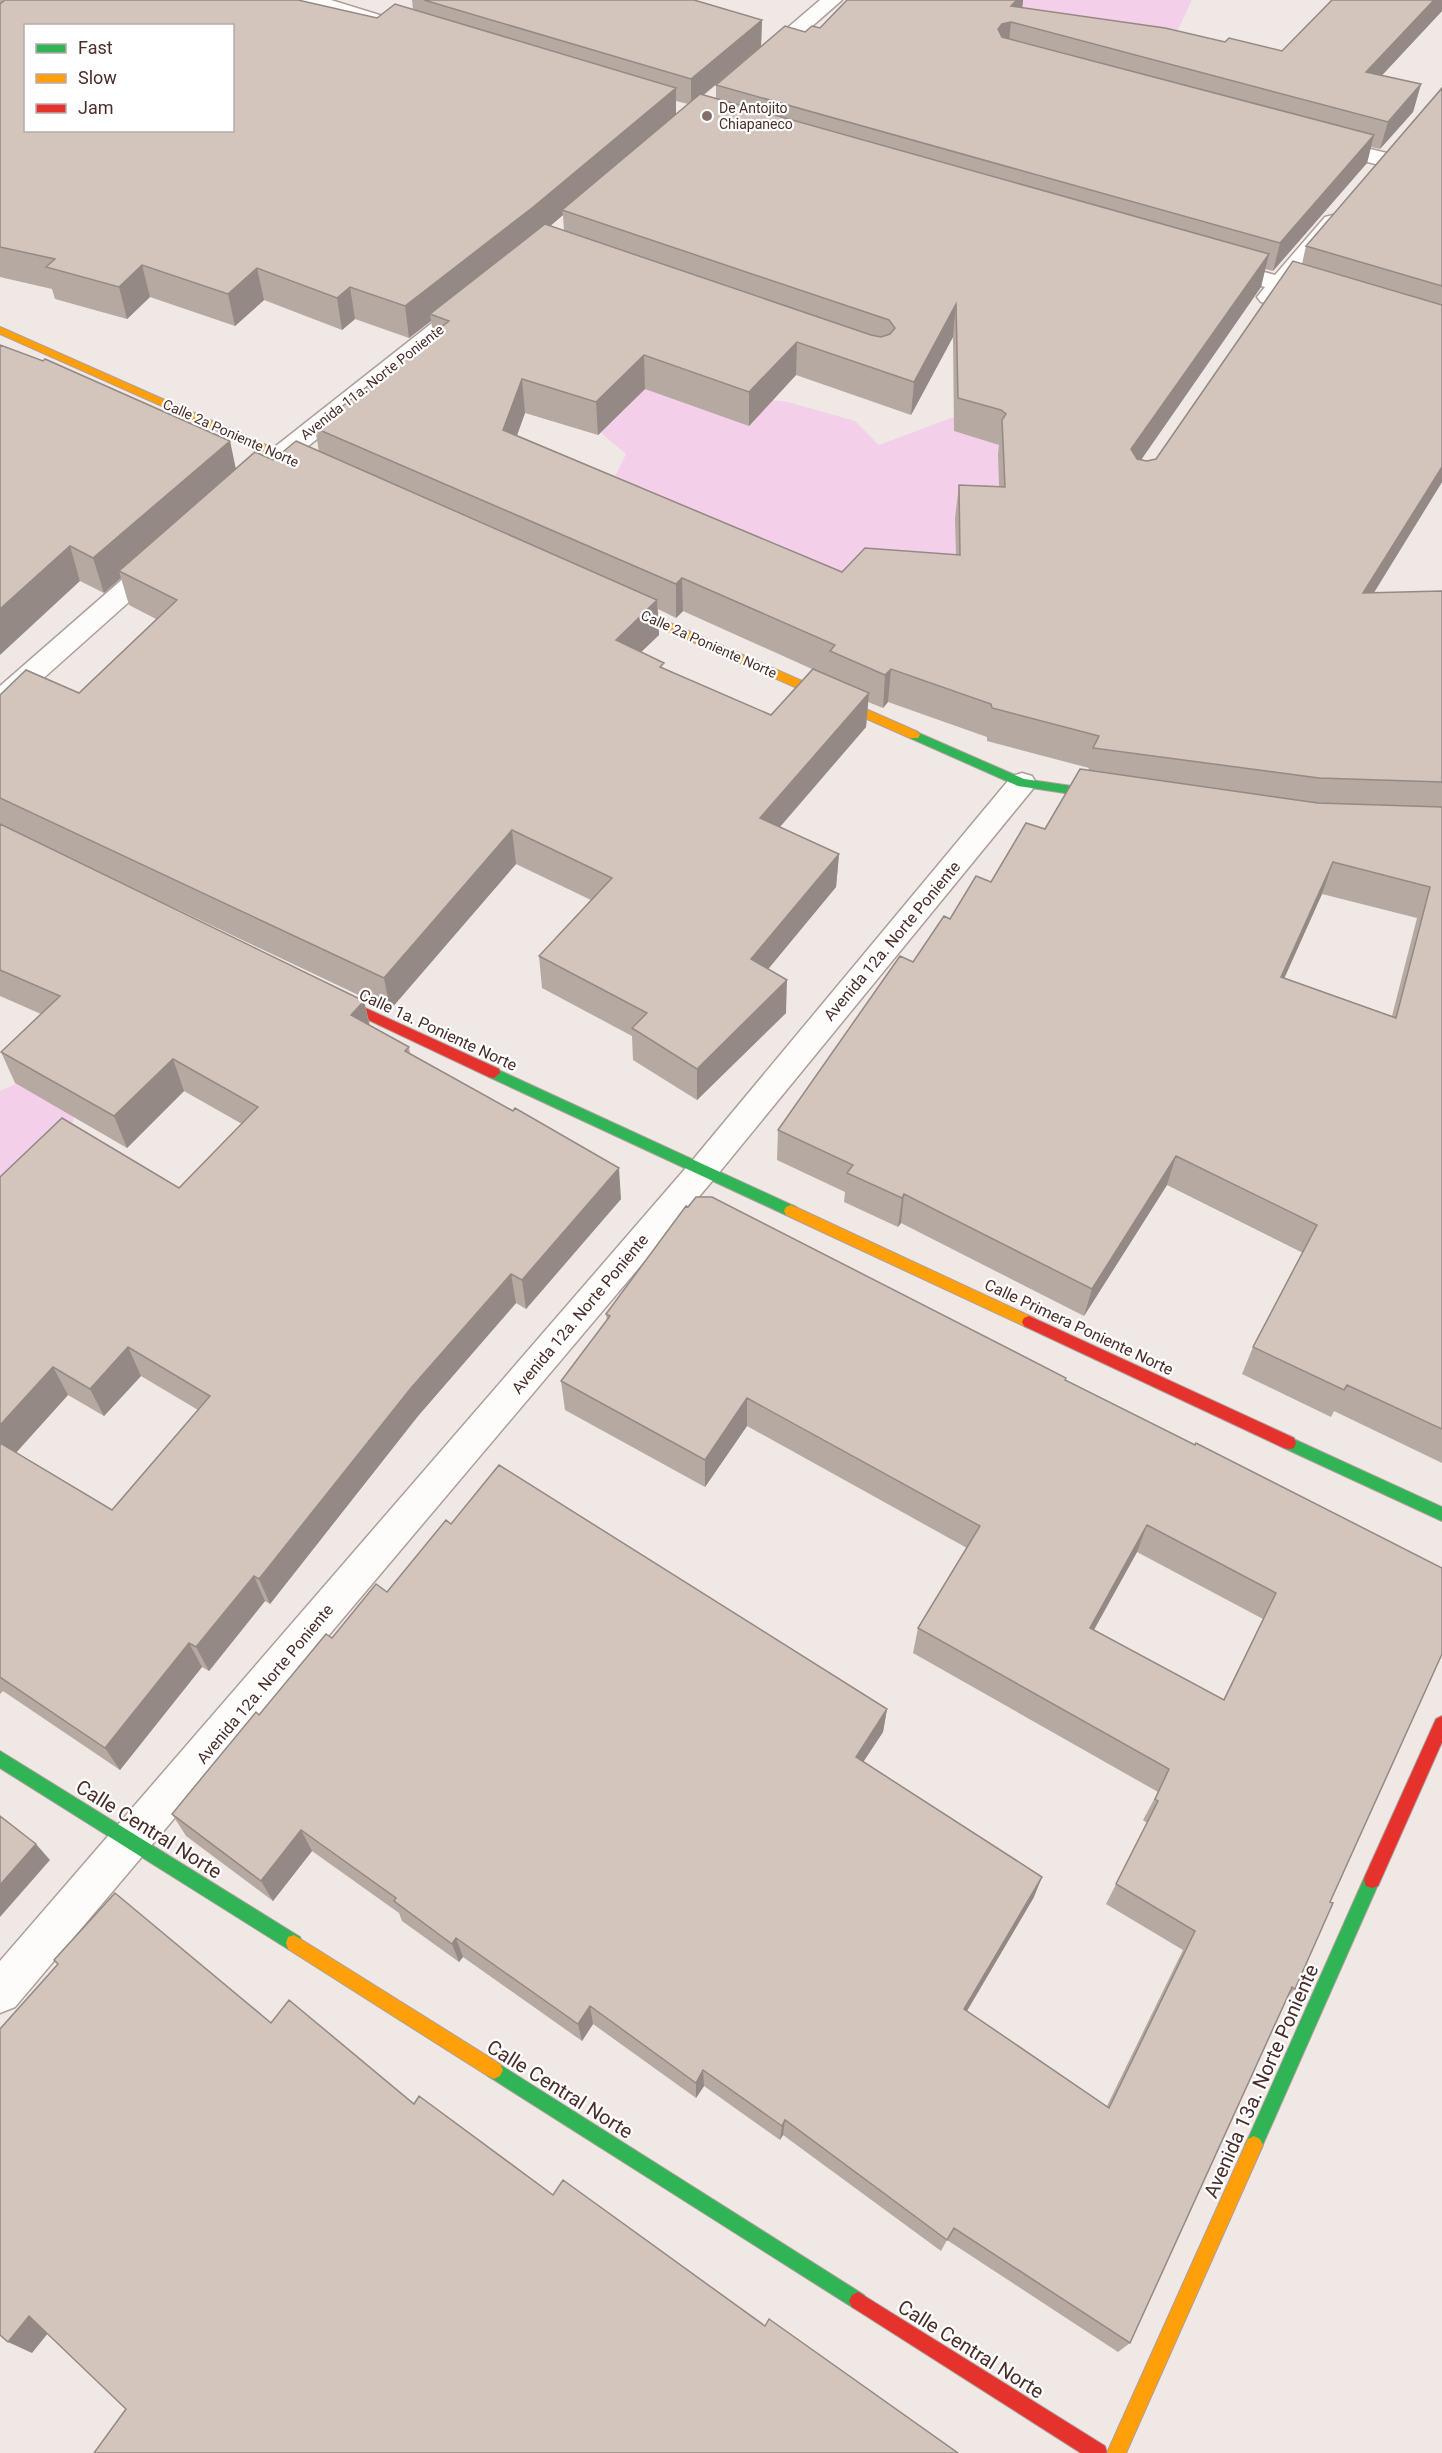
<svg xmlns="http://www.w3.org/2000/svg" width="1442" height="2453" viewBox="0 0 1442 2453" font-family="Roboto,sans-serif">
<rect width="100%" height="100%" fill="#f0e8e5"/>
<path fill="#f4cfea" d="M993 0H1192L1167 52Z
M642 374 712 393 788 402 855 421 879 445 978 408 1043 445 973 605 846 579 608 491 626 454 581 416Z
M61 1064 77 1097 70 1139 0 1200V1091Z"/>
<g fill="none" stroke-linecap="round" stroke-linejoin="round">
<defs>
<path id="street" d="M300 0H331L399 21 402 25 399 29 392 31 303 4Z
M820 0H842L770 63 763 65 756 63 753 59 756 55Z
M1325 138 1395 155 1398 160 1395 165 1387 167 1317 149 1314 144 1317 139Z
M1333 215 1341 217 1344 222 1295 281 1330 291 1334 296 1330 301 1322 303 1285 293C1277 302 1273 305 1261 302L1257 297 1265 287 1214 272 1211 267 1214 262 1222 260 1275 275 1325 217Z
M468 299 476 301 480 306 476 311 271 476 262 478 253 476 250 470 253 464 460 301Z
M158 554 167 556 171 562 167 568 10 708 0 710V686L149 556Z
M1022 773 1032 776 1036 783 1032 790 713 1180 15 2007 0 2013V1961L691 1162 1012 776Z"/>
<path id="fast" d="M914 731 1024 779 1112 792 1118 796 1112 800 1018 786 910 738V732Z
M494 1068 796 1207 798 1211 796 1215H786L489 1077 488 1073Z
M1289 1437 1442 1507V1521L1284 1448 1282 1443 1284 1438Z
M0 1751 300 1937 302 1943 300 1949 294 1951 288 1949 0 1768Z
M1372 1872 1378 1874 1380 1880 1260 2151 1254 2154 1248 2151 1245 2145 1248 2139 1366 1874Z
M494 2061 864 2295 867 2301 864 2307 858 2310 852 2307 488 2076 485 2070 488 2064Z"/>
<path id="slow" d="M0 327 325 471 326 473 321 476 317 475 0 334Z
M618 600 918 732 920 735 918 738H910L614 607V601Z
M791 1205 1034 1318 1036 1322 1034 1326 1029 1328 1024 1326 786 1215 784 1211 786 1207Z
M294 1935 500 2064 503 2070 500 2076 494 2079 488 2076 288 1949 286 1943 288 1937Z
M1254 2136 1260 2139 1263 2145 1126 2453H1107L1248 2139Z"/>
<path id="jam" d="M328 991 499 1069 500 1073 494 1078 489 1077 324 999 322 996Z
M1029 1316 1294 1438 1296 1443 1294 1448 1289 1449 1284 1448 1024 1326 1022 1322 1024 1318Z
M1442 1716V1742L1378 1886 1372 1888 1366 1886 1364 1880 1366 1874 1436 1719Z
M858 2292 1105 2446 1107 2453H1081L852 2307 849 2301 852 2295Z"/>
</defs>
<use href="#street" stroke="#ae9e9b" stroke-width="3"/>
<use href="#fast" stroke="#ae9e9b" stroke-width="2"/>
<use href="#slow" stroke="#ae9e9b" stroke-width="2"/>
<use href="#jam" stroke="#ae9e9b" stroke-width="2"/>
<use href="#street" fill="#fdfcfb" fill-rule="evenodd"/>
<use href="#fast" fill="#30b455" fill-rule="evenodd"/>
<use href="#slow" fill="#ff9f0a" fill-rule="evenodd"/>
<use href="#jam" fill="#e5322d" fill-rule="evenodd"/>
</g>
<path fill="#b5a9a2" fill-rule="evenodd" d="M0 0 377 18 413 10 412 0H694L762 20 761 46 820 28 847 0H1023L1022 8 1225 42 1282 51 1442 11 1381 76 1421 84 1413 112 1380 149 1371 147 1367 163 1273 271 1265 269 1261 287 1141 460 1147 461 1156 459 1302 264 1306 246 1442 88V482L1374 593 1442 591V1463L1334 1411 1331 1417 1242 1374 1253 1347 1303 1253 1167 1185 1084 1316 901 1223 898 1227 844 1202 845 1192 777 1160 778 1130 913 962 950 919 991 882 1045 829 1088 770 1089 768 987 741V737L888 702 883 708 868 702 866 727 780 827 839 854 836 887 768 969 786 1013 697 1100 633 1060 632 1036 542 988 539 956 591 900 516 864 390 1010 160 901 364 1001 370 1025 409 1047 410 1053 621 1199 526 1309 516 1303 418 1416 270 1604 265 1601 209 1671 202 1667 120 1770 3 1691 0 1694V1177L179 1188 242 1124 184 1091 127 1148 15 1083 1 1052 41 1014 0 996V695L79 693 156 619 129 605 121 578 104 593 80 581 0 345 230 441 236 469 273 460 319 452 315 428 433 334 431 321 409 338 355 319 342 330 264 300 235 326 150 297 127 319 55 299 52 289 0 277ZM724 78 716 85V98L704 95ZM676 101 688 104 676 114ZM563 215 564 231 550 226ZM953 337 954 431 999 445 998 454 999 486 959 485 955 518 956 555 842 572 517 435 525 413 598 435 645 389 749 426 796 375 911 415ZM658 609 676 618 683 611 812 669 771 715 665 669 641 652 659 635ZM1322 894 1417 918 1392 1016 1284 978ZM141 1376 198 1410 112 1510 16 1452 68 1395 104 1416Z
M606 1314 1065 1380 1442 1568 1330 1902 1295 1989 1286 1999 1130 2343 1118 2352 947 2240 941 2251 783 2135 780 2140 704 2086 696 2098 593 2024 582 2041 463 1957 459 1962 402 1921 399 1913 312 1851 273 1901 186 1836 172 1814 259 1715 332 1638 387 1592 451 1524 887 1709 883 1732 863 1762 1034 1897 967 2011 1107 2106 1183 1950 1106 1904 1147 1823 1143 1820 1158 1792 913 1653 918 1628 967 1548 747 1426 705 1487 565 1410 561 1381 607 1321ZM1137 1552 1263 1619 1223 1700 1094 1630Z"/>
<path fill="#948984" d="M1017 0H1023L1021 21 1011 22 1008 50 998 29 1011 6Z
M1434 0H1442V11L1359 100 1366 72Z
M762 20 761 46 691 105V79Z
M1421 84 1413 112 1380 149 1388 122Z
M676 88V119L562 210 563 215 535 239 430 314 431 321 409 338 405 306Z
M1374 135 1367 163 1273 271 1280 243Z
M1269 254 1261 287 1125 483 1131 449Z
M142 265 150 297 127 319 119 287Z
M257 268 264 300 235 326 228 294Z
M350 287 355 319 342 330 337 298Z
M956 304 953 337 911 415 914 382Z
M797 342 796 375 749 426V392Z
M644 355 645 389 598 435 596 402Z
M522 379 525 413 507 463 503 430Z
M230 441 237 476 119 571 121 578 104 593 93 558Z
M1442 467V482L1353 626 1363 593Z
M70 546 80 581 0 655V609Z
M682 578 683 611 676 618V584Z
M657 600 659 635 618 674 616 640Z
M891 669 888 702 883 708 885 675Z
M869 693 866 727 759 851 760 818Z
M512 830 516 864 390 1010 384 978Z
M839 854 836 887 750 991 751 959Z
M1333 862 1322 894 1271 1008 1281 977Z
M787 980 786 1013 697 1100V1069Z
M364 1001 371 1033 351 1015Z
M173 1059 184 1091 127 1148 114 1116Z
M1176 1156 1167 1185 1084 1316 1092 1289Z
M619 1168 621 1199 526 1309 522 1280Z
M904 1194 901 1223 898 1227 902 1198Z
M511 1274 516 1303 418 1416 270 1604 259 1579 411 1388Z
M128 1347 141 1376 104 1416 90 1389Z
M53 1367 68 1395 6 1464 0 1454V1425Z
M747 1398V1426L705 1487V1460Z
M1147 1525 1137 1552 1081 1653 1090 1628Z
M254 1576 265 1601 209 1671 196 1647Z
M189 1643 202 1667 120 1770 105 1748Z
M887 1709 883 1732 852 1779 856 1757Z
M301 1830 312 1851 273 1901 261 1881Z
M36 1844 50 1860 0 1917V1885Z
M1042 1877 1034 1897 958 2026 964 2009Z
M456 1938 463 1957 459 1962 452 1944Z
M590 2006 593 2024 582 2041 578 2024Z
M703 2070 704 2086 696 2098V2083Z
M785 2120 783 2135 780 2140 782 2126Z
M29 2316 53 2327 32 2353 8 2342Z"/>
<path fill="#d3c4bc" stroke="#948984" stroke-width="1.5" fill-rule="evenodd" d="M5 0H298L377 18 395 4 676 88 532 208 405 306 350 287 337 298 257 268 228 294 142 265 119 287 46 267 55 259 0 247V4ZM26 26H232V130H26Z
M424 0H694L762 20 691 79Z
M847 0H1017L1011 6 1165 28 1225 42 1229 38 1282 51 1332 0H1434L1366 72 1421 84 1388 122 1011 22 1002 24 998 29 1002 37 1374 135 1280 243 716 85 785 26 805 32 812 26 820 28Z
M1442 88V286L1306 246Z
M700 94 1269 254 1131 449 1137 459 1147 461 1156 459 1293 261 1442 305V467L1363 593 1442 591V782L1319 778 1093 748 1099 736 992 708 991 704 891 669 885 675 830 651 835 645 682 578 676 584 315 428 449 321 430 314 545 224 871 335 881 337 890 334 895 328 889 320 562 210ZM956 304 958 398 1001 410 1006 414 1002 420 1005 487 959 485 960 555 865 548 842 572 503 430 522 379 596 402 644 355 749 392 797 342 914 382Z
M0 345 43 361 45 359 230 441 93 558 70 546 0 609Z
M296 441 657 600 616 640 664 663 660 667 771 715 813 669 869 693 760 818 839 854 751 959 787 980 697 1069 632 1028 647 1013 539 956 612 878 512 830 384 978 0 798V695L26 670 79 693 177 600 119 571 255 452 273 460Z
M1080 769 1318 803 1442 807V1429L1347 1385 1344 1390 1253 1347 1317 1225 1176 1156 1092 1289 904 1194 902 1198 847 1173 853 1165 778 1130 900 956 913 962 944 916 950 919 976 876 991 882 1026 823 1045 829ZM1333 862 1430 887 1396 1018 1281 977Z
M0 824 364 1001 351 1015 409 1047 405 1051 513 1111 515 1108 619 1168 522 1280 511 1274 411 1388 259 1579 254 1576 196 1647 189 1643 105 1748 0 1677V1443L112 1510 210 1396 128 1347 90 1389 53 1367 0 1425V1177L62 1118 179 1188 258 1107 173 1059 114 1116 1 1052 60 996 0 970Z
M696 1197H712L1066 1378 1065 1380 1195 1445 1196 1443 1442 1568V1654L1330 1902 1333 1903 1295 1989 1292 1987 1130 2343 954 2228 947 2240 785 2120 782 2126 703 2070 696 2083 590 2006 578 2024 456 1938 452 1944 394 1901 396 1898 301 1830 261 1881 172 1814 256 1712 259 1715 326 1634 332 1638 376 1584 387 1592 446 1520 451 1524 499 1465 887 1709 856 1757 1042 1877 964 2009 1109 2108 1195 1931 1116 1884 1158 1801 1155 1799 1169 1769 918 1628 980 1526 747 1398 705 1460 561 1381 610 1316 606 1314 686 1206 688 1207ZM1147 1525 1276 1593 1224 1700 1090 1628Z
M0 1816 36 1844 0 1885Z
M115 1893 271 2023 289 2000 414 2104 419 2096 553 2195 563 2180 765 2326 769 2319 958 2453H94L126 2409 29 2316 8 2342 0 2335V2029L58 1964 54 1960Z"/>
<circle fill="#846e6a" stroke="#fff" stroke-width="2" cx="707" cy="116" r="6"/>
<g text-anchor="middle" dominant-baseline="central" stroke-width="4.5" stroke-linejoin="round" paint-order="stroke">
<g font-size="14" fill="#4a2d28" stroke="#fff" text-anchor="start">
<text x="719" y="108">De Antojito<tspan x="719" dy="16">Chiapaneco</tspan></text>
</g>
<g font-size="14" fill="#4a2d28" stroke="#fff">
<text transform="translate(372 382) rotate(-38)">Avenida 11a. Norte Poniente</text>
<text transform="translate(231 433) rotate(24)">Calle 2a Poniente Norte</text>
<text transform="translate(709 644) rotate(24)">Calle 2a Poniente Norte</text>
</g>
<g font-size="16" fill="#4a2d28" stroke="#fff">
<text transform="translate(892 941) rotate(-50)">Avenida 12a. Norte Poniente</text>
<text transform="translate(438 1030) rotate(25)">Calle 1a. Poniente Norte</text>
<text transform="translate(580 1314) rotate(-50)">Avenida 12a. Norte Poniente</text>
<text transform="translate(1079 1327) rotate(25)">Calle Primera Poniente Norte</text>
<text transform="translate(265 1684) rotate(-50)">Avenida 12a. Norte Poniente</text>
</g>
<g font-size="20" fill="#4a2d28" stroke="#fff">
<text transform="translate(149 1829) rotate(32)">Calle Central Norte</text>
<text transform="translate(1261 2081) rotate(-66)">Avenida 13a. Norte Poniente</text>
<text transform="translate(560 2089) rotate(32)">Calle Central Norte</text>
<text transform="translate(971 2349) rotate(32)">Calle Central Norte</text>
</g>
</g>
<rect x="24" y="24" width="210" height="108" fill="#ffffff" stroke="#b7aba9" stroke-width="1.5"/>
<rect x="36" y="44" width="30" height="9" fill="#30b455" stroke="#b7aba9" stroke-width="1.5"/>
<text x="78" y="54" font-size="18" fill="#4a2d28">Fast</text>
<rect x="36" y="74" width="30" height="9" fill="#ff9f0a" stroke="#b7aba9" stroke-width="1.5"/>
<text x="78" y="84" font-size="18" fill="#4a2d28">Slow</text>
<rect x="36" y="104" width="30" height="9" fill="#e5322d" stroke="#b7aba9" stroke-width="1.5"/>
<text x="78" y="114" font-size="18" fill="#4a2d28">Jam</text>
</svg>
